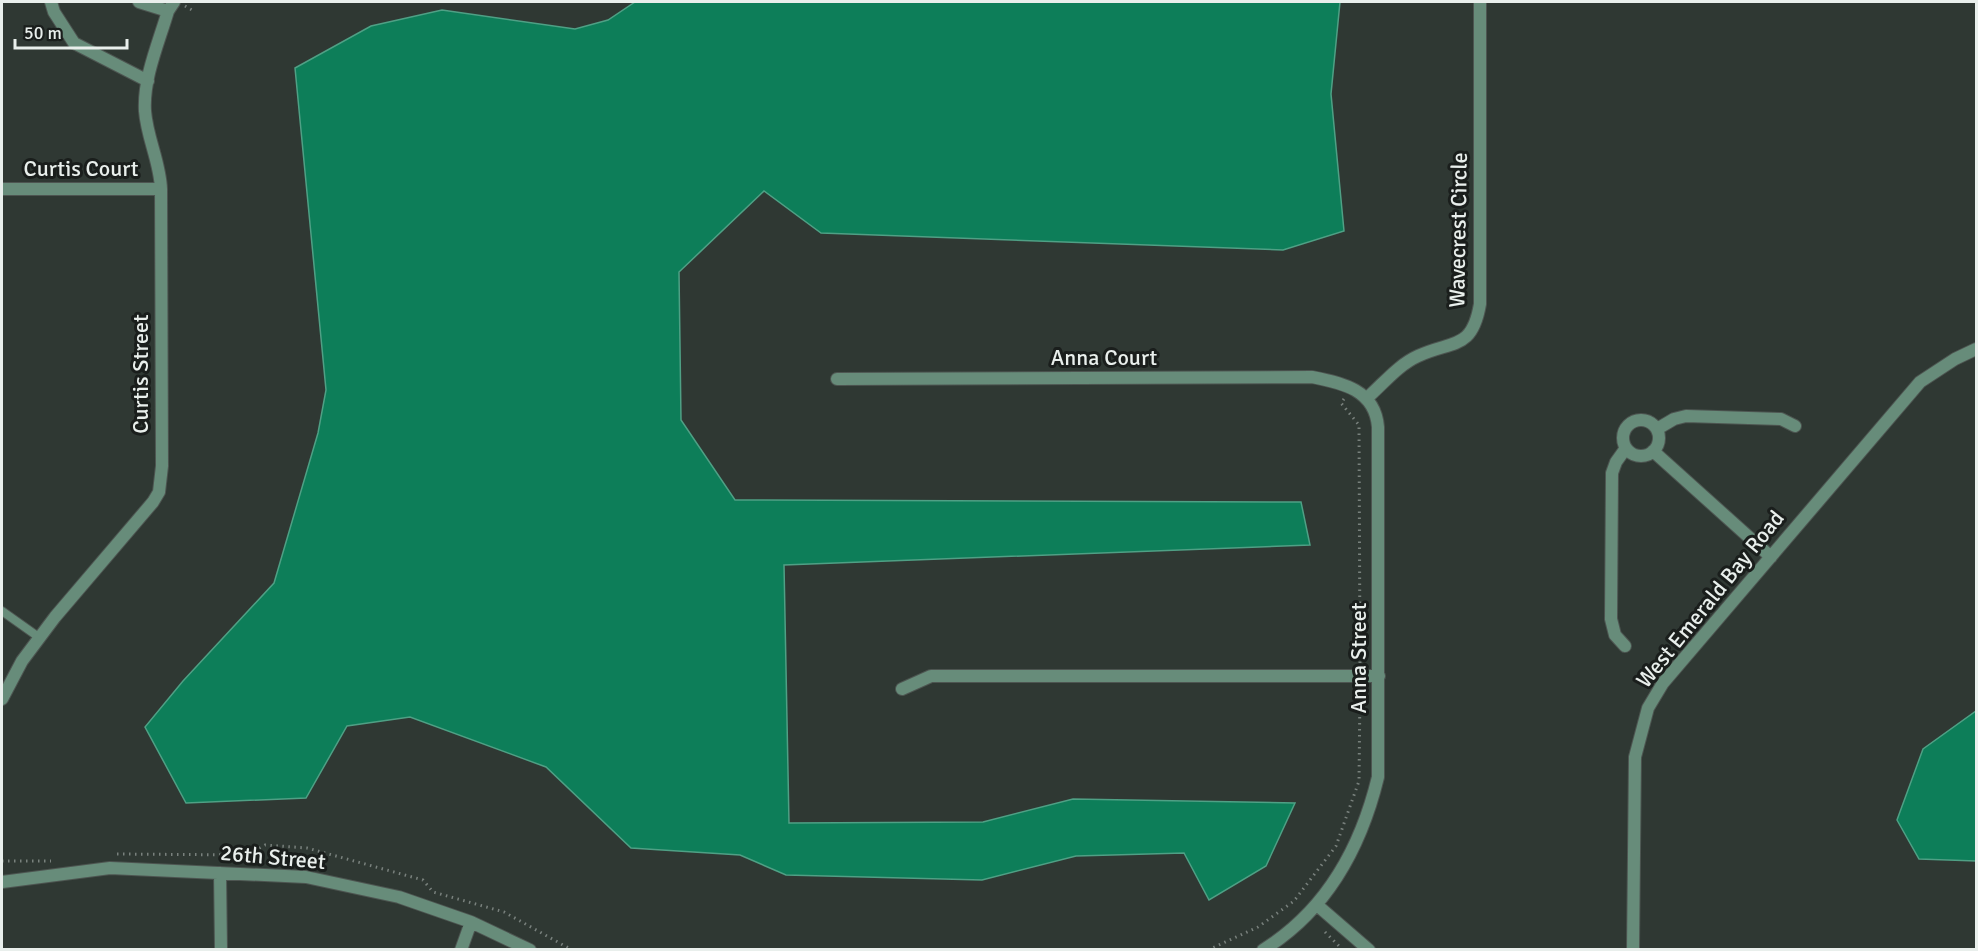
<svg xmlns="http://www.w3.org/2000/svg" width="1978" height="951" viewBox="0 0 1978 951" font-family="Signika,sans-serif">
<rect width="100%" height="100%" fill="#2f3833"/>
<path fill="#0d7e59" stroke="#4fa085" stroke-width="1.5" d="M635 2H1340L1331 94 1344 231 1283 250 821 233 764 191 679 272 681 420 735 500 1301 502 1310 545 784 565 789 823 983 822 1073 799 1295 803 1266 866 1209 900 1184 853 1076 856 982 880 786 875 740 855 631 848 546 767 410 717 347 726 306 798 186 803 145 727 183 681 274 583 318 433 326 390 295 68 371 26 442 10 575 29 608 20Z
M1976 711V861L1919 859 1897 820 1923 749Z"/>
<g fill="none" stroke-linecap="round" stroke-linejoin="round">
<defs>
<path id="lane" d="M2 611 40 638"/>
<path id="street" d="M51 2 54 12 74 43 148 81
M139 2 168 11
M2 189H161
M837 379 1312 377C1343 383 1375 390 1378 427V777C1361 847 1326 911 1263 950
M1367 398C1383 384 1398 365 1418 356 1452 340 1472 351 1480 304V2
M1623 438a18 18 0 1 1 36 0a18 18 0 1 1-36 0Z
M1657 429 1674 419 1686 416 1781 419 1795 426
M1653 451 1771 557
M1625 646 1615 635 1611 619 1612 473 1616 462 1626 448
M902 689 931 676H1379
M2 699 22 661 55 617 153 502 159 492 162 466 161 189C160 162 147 138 145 111 143 78 159 42 168 11L174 2
M220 873 221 950
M2 882 110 868 306 877 399 897 471 922 530 950
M1317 905 1369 950
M461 950 471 922
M1633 950 1635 757 1648 708 1663 683 1920 382 1955 359 1976 349"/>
</defs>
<use href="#lane" stroke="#4d5551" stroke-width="10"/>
<use href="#street" stroke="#4d5551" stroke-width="14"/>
<path stroke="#79817d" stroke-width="3" stroke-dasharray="1.5 4.5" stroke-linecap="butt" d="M185 6 192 10
M1344 399 1341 403 1359 425 1360 663
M117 854 247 855 265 845 307 848 423 880 433 892 504 912 572 950
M2 861H51
M1325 932 1343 950
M1208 950 1258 927 1294 901 1336 846 1359 781 1360 688"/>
<use href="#lane" stroke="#678c7a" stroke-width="8"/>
<use href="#street" stroke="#678c7a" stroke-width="12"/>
</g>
<g text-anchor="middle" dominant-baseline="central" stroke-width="6" stroke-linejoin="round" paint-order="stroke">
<g font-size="22" fill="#e9efec" stroke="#1a1e1c">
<text x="81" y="168">Curtis Court</text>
<text transform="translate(1458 230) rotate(-89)">Wavecrest Circle</text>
<text x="1104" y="357">Anna Court</text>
<text transform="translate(140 374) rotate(-90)">Curtis Street</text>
<text transform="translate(1710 599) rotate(-51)">West Emerald Bay Road</text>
<text transform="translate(1358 658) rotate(-90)">Anna Street</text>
<text transform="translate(273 857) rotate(5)">26th Street</text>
</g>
</g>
<rect width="1978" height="951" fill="none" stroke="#e9efec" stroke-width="6"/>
<path d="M15 39v9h112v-9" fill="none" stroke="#e9efec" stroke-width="3"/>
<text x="24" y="39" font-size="18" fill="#e9efec" stroke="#1a1e1c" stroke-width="4.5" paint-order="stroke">50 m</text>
</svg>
